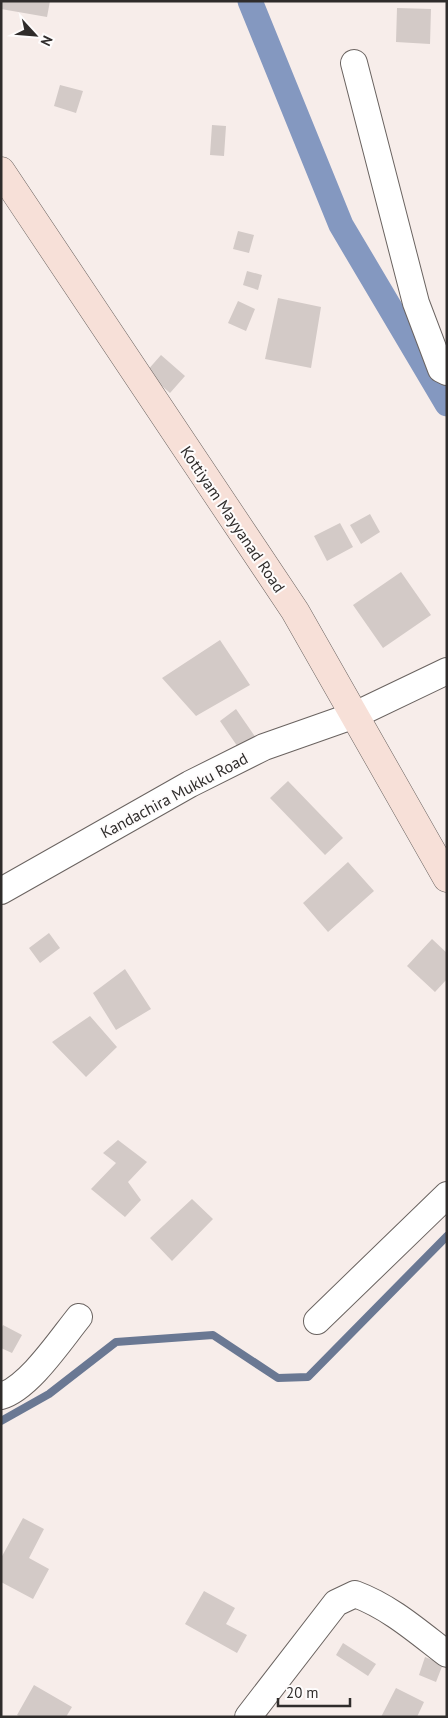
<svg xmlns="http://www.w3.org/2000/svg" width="448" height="1718" viewBox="0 0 448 1718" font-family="'PT Sans',sans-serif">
<rect width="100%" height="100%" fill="#f7edea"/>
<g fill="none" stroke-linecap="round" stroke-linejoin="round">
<path stroke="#6a7893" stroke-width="8" d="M1 1421 49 1394 116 1342 213 1335 278 1378 308 1377 447 1236"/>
<path stroke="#8498c0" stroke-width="25" d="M250 1 341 225 447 404"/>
</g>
<path fill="#d3cac7" d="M1 1H50L47 17 1 9Z
M397 8 431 9 430 44 396 42Z
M60 85 83 91 76 113 54 106Z
M212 125 226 126 224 156 210 155Z
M238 231 254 235 249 253 233 249Z
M247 271 262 275 258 290 243 285Z
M278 298 321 307 311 368 265 359Z
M238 301 255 309 246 331 228 323Z
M161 355 185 376 170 393 146 372Z
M370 514 380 532 361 544 350 525Z
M340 523 353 547 327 561 314 536Z
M401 572 431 615 383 648 353 605Z
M220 640 250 685 196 716 162 678Z
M236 709 258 741 242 753 220 721Z
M288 781 343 838 325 855 270 798Z
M348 862 374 891 328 932 303 903Z
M49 933 60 948 40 963 29 948Z
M432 939 447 953V979L435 992 407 966Z
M125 969 151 1009 116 1030 93 993Z
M90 1016 117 1047 86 1077 52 1042Z
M118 1140 147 1162 128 1182 141 1200 125 1217 91 1189 116 1163 103 1153Z
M192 1199 213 1219 172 1261 150 1238Z
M3 1325 22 1335 12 1353 1 1348V1329Z
M23 1518 44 1529 29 1558 49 1569 33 1599 1 1582V1558Z
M204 1591 235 1608 226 1624 247 1635 237 1653 185 1624Z
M343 1643 376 1664 368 1676 336 1655Z
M425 1657 443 1664 436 1682 419 1675Z
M34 1685 72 1707 66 1717H21L17 1715Z
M396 1688 424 1702 417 1717H381Z"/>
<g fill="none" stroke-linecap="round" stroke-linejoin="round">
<defs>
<path id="street" d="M354 63 416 303 441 369 447 372
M1 891 190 784 264 747 355 715 447 671
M317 1321 447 1195
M1 1396C29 1388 61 1339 79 1317
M248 1717 336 1603 355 1594C390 1607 417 1631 447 1654"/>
<path id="secondary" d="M1 171 295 611 447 878"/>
</defs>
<use href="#street" stroke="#6a6360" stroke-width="28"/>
<use href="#secondary" stroke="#6a6360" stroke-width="29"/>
<use href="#street" stroke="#fff" stroke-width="26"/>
<use href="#secondary" stroke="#f7e0d8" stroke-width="28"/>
</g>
<g text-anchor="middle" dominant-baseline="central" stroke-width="4" stroke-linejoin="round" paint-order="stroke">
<g font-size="16" fill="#2f2c2b" stroke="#fefcfc">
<text transform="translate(233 519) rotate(56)">Kottiyam Mayyanad Road</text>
<text transform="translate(174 795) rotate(-28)">Kandachira Mukku Road</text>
</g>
</g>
<rect width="448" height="1718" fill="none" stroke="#2f2c2b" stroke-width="5"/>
<g transform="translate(35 35) rotate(116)" stroke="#fefcfc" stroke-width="4" paint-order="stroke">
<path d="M0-4L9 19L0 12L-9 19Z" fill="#2f2c2b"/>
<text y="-8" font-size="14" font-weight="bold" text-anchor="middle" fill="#2f2c2b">N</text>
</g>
<path d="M278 1698v8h72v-8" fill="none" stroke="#2f2c2b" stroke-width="2.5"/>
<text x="286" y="1698" font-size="15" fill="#2f2c2b" stroke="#fefcfc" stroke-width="4" paint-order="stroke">20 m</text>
</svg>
